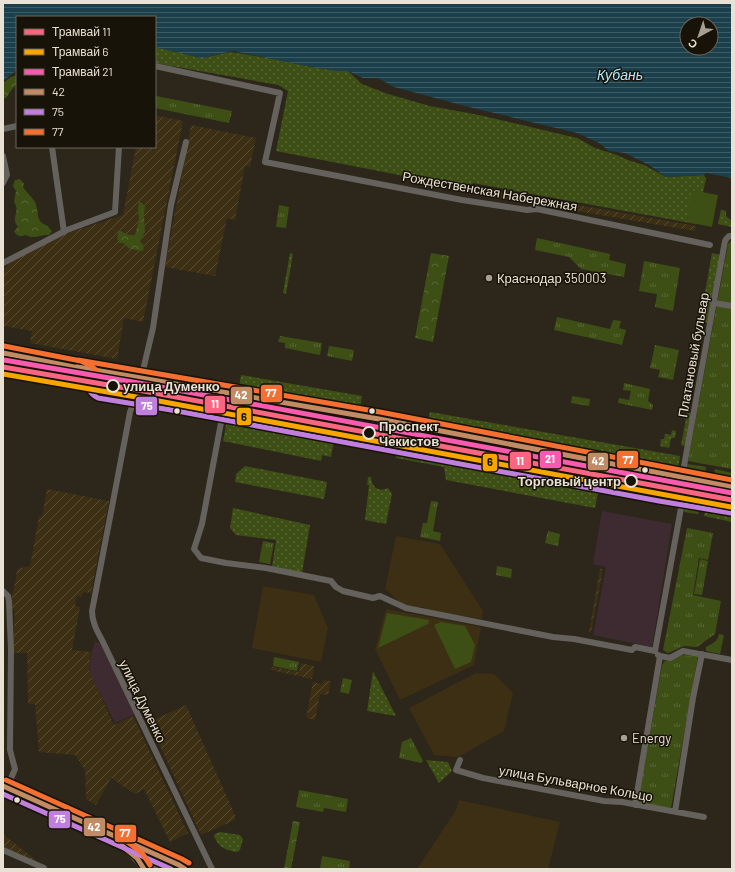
<svg xmlns="http://www.w3.org/2000/svg" width="735" height="872" viewBox="0 0 735 872" font-family="Barlow,sans-serif">
<defs>
<pattern id="industrial-furrows" width="10" height="10" patternUnits="userSpaceOnUse"><rect width="10" height="10" fill="#3d2f13"/><path d="M-1 1l2-2M0 10L10 0M9 11l2-2" fill="none" stroke="#594d34"/></pattern>
<pattern id="grass-dots" width="8" height="8" patternUnits="userSpaceOnUse"><rect width="8" height="8" fill="#3d4f15"/><path d="M2 2h.1M6 6h.1" fill="none" stroke="#596836" stroke-width="1.8" stroke-linecap="round"/></pattern>
<pattern id="forest-crowns" width="20" height="18" patternUnits="userSpaceOnUse"><rect width="20" height="18" fill="#3d4f15"/><path d="M2 6a3 3 0 1 1 6 0M12 15a3 3 0 1 1 6 0" fill="none" stroke="#596836"/></pattern>
<pattern id="park-tufts" width="24" height="20" patternUnits="userSpaceOnUse"><rect width="24" height="20" fill="#3d4f15"/><path d="M3 7l-1-3M5 7V3M7 7l1-3M15 17l-1-3M17 17v-4M19 17l1-3" fill="none" stroke="#596836"/></pattern>
<pattern id="water-rules" width="6" height="5" patternUnits="userSpaceOnUse"><rect width="6" height="5" fill="#1b404c"/><path d="M0 2.5h6" fill="none" stroke="#3c5b65"/></pattern>
</defs>
<rect width="100%" height="100%" fill="#2d261a"/>
<path fill="#3d2b31" d="M341 440 381 448 380 452 341 444Z
M602 511 672 524 652 647 593 635 606 567 593 564Z
M95 642 100 643 135 714 115 723 89 672 92 650Z"/>
<path fill="url(#industrial-furrows)" d="M155 115 183 121 143 322 124 318 117 359 30 343 32 331 3 326V276L4 269 12 261 62 235 123 215 136 147H155Z
M191 125 256 138 250 167 245 166 235 220 227 218 215 276 165 267Z
M477 187 696 226 695 231 476 194Z
M47 489 109 501 91 593 83 592 82 597 77 596 75 606 80 607 72 650 91 652 89 671 114 725 133 716 188 833 170 842 144 789 135 794 111 778 96 805 86 799 85 770 75 755 39 752 35 704H28L27 653H12L15 611 12 609V595L15 584 17 569 30 566 39 516 42 517Z
M600 569H603L591 633 589 632Z
M301 663 314 666 312 679 271 670 272 667 299 672Z
M323 680 331 681 328 695 320 694 315 720 306 718 313 682 322 684Z
M186 705 235 815V820L201 835 149 722Z
M3 834 43 866 3 847Z"/>
<path fill="#3d2f13" d="M396 536 440 544 483 611 482 619 429 611 424 607H420L416 608 404 606 385 589Z
M263 586 314 595 328 628 321 662 252 648Z
M386 609 481 627 474 665 400 700 375 649Z
M476 673 494 674 513 693 504 731 458 757 434 755 409 708Z
M459 800 560 822 548 869H417L456 810Z"/>
<path fill="url(#grass-dots)" d="M155 47 202 58 231 52 273 59 317 68 339 71H348L362 84 388 94 430 106 479 115 577 138 595 148 617 155 628 160 644 165 666 177 704 175 706 179 696 224 473 183 471 189 276 151 288 91 278 85 155 63Z
M721 210 726 211V216L732 221V227L718 224Z
M290 253 293 254 286 294 283 293Z
M712 253 720 255 708 323 700 321Z
M241 375 362 396 360 408 239 386Z
M139 403 162 407 161 413 139 409 138 410H135L136 405Z
M430 412 680 456 678 471 427 424Z
M687 413H691L685 446 681 445Z
M227 420 334 441 331 457 322 455 321 461 223 441Z
M672 430 676 431 675 438H671L669 448 660 446 661 439H664L665 434 671 435Z
M397 451 599 488 595 508 446 480 444 467 396 458Z
M245 466 327 482 324 499 235 482 236 474Z
M368 477H371C372 488 378 492 388 488L392 494 386 524 365 520 369 485H367Z
M686 503 700 506 698 514 684 512Z
M706 506 732 510V522L704 516Z
M233 508 310 525 302 573 272 567 276 540 236 535 230 528Z
M373 671 396 716 367 711Z
M426 760 448 762 452 771 439 783Z
M220 832 240 835 243 839 240 850 237 852C225 850 219 848 214 836L215 834Z
M138 850 159 860 160 862 151 869H150L138 851Z"/>
<path fill="url(#forest-crowns)" d="M17 75V84L12 89 6 98H3V83L11 77Z
M20 179 24 184 23 187C26 192 32 197 35 202 40 213 34 221 48 226L49 228 52 231 49 235C41 234 34 240 26 235 21 237 17 237 14 231L18 227C10 217 21 212 14 202L16 191 13 186 15 180Z
M139 201 145 206 144 216 145 232 140 241 144 246 143 251 130 249 123 243H119L117 238 119 230 128 235H135L139 221 138 208Z
M431 253 449 256 433 342 415 338Z
M293 821 300 822 291 869H284Z"/>
<path fill="url(#park-tufts)" d="M156 96 232 111 229 123 155 108Z
M279 205 289 207 286 228 276 227Z
M537 238 610 254 609 260 626 264 624 277 581 269 569 257 535 250Z
M732 240V469L688 461 728 244Z
M644 261 680 268 673 311 655 307 657 294 639 291Z
M557 317 610 329 613 320 621 321 619 328 626 330 622 345 554 330Z
M280 336 322 343 320 355 285 348V343L278 342Z
M655 345 679 350 673 380 658 377 660 370 650 368Z
M329 346 354 350 352 361 327 356Z
M624 383 650 389 648 401 653 405 652 410 618 403 619 398 629 400 631 391 623 390Z
M572 396 590 399 589 406 571 403Z
M687 464 706 467 705 475 691 472 687 469Z
M715 469 732 473V478L728 480 713 478Z
M431 501 438 502 433 531 441 533 440 541 420 537 423 523H427Z
M687 528 713 533 708 560 699 558 693 595 721 601 715 634 697 647 684 646 668 653 663 650Z
M548 531 560 534 558 546 545 543Z
M263 541 274 543 270 564 259 562Z
M700 559 708 561 702 595 694 594Z
M497 566 512 569 511 578 496 575Z
M719 634 724 635 720 654 706 651V647C712 644 718 641 719 634Z
M683 655 698 656 671 808 638 803 662 665 665 661H669Z
M274 657 299 662 297 671 273 666Z
M343 678 352 680 349 694 340 692Z
M411 738 423 761 421 763 399 758 402 742Z
M299 790 348 799 346 812 324 808 323 812 296 807Z
M322 856 350 861 349 869H320Z"/>
<path fill="#3d4f15" d="M691 190 718 195 712 227 687 222Z
M387 613 429 620 428 624 378 648Z
M441 622 465 626 475 645 471 662 455 669 434 625Z"/>
<path fill="url(#water-rules)" fill-rule="evenodd" d="M3 3H732V178L706 173 704 175 666 177 649 165 625 153 609 151 599 143 577 133 469 107 394 87 378 78H363L348 71H339L317 68 233 51 202 58 155 47V17H17V70L3 81ZM687 24H711V48H687Z"/>
<g fill="none" stroke-linecap="round" stroke-linejoin="round">
<path stroke="#65615d" stroke-width="6" d="M155 66 280 93 265 162 462 200 527 210 537 209 710 245
M3 129 17 126
M186 142 171 205 153 328 144 366 139 388 130 412 128 423 112 507 92 611C92 622 97 631 102 640L212 869
M52 147 64 232
M3 156 7 175 3 183
M3 263 67 230 115 212 119 147
M714 303 732 306
M223 412 202 524 194 549 201 558 226 563 266 568 331 581 336 587 343 591 373 598 380 596 406 608 553 637 574 639 632 650 635 647 655 651
M682 477 725 241 727 238 729 236H732
M3 591 8 596 9 601 11 650 10 750 15 769 7 788
M655 651 683 497
M658 655 660 656 670 658 683 651 732 660
M460 760 456 770 483 778 604 801 622 802 704 817
M635 805 660 656
M675 812 693 698 702 654
M3 850 44 868V869"/>
<path stroke="#67605a" stroke-width="8" d="M3 353 132 377 228 393 379 419 649 471 682 477 732 487
M83 369 91 376 94 387 99 391 178 404 660 494 732 506
M730 506 732 493
M3 786 179 865 185 869
M113 839C125 848 137 856 144 869
M156 869 165 864H174"/>
<defs>
<path id="bus-1" d="M3 353 79 368 90 375 94 386 99 391 178 404 660 494 732 506
M77 367 379 419 732 487
M3 786 179 865 185 869
M121 845 137 858 144 869"/>
<path id="bus-2" d="M3 360 77 375 85 379C88 387 89 394 98 398L177 411 659 501 731 513
M76 374 378 426 731 494
M3 794 171 869"/>
<path id="bus-3" d="M4 346 81 361 91 366 96 370 102 384 179 397 661 487 732 499
M78 360 380 412 732 480
M6 780 182 859 189 863
M125 840 142 853 150 865"/>
</defs>
<use href="#bus-1" stroke="#181309" stroke-width="8"/>
<use href="#bus-2" stroke="#181309" stroke-width="8"/>
<use href="#bus-3" stroke="#181309" stroke-width="8"/>
<use href="#bus-1" stroke="#c18c65" stroke-width="5"/>
<use href="#bus-2" stroke="#c07fdc" stroke-width="5"/>
<use href="#bus-3" stroke="#f46f30" stroke-width="5"/>
<defs>
<path id="tram-1" d="M3 367 149 392 732 500"/>
<path id="tram-2" d="M3 374 148 399 731 507"/>
<path id="tram-3" d="M4 360 150 385 732 493"/>
</defs>
<use href="#tram-1" stroke="#181309" stroke-width="8"/>
<use href="#tram-2" stroke="#181309" stroke-width="8"/>
<use href="#tram-3" stroke="#181309" stroke-width="8"/>
<use href="#tram-1" stroke="#fa6682" stroke-width="5"/>
<use href="#tram-2" stroke="#f7a600" stroke-width="5"/>
<use href="#tram-3" stroke="#f75aaf" stroke-width="5"/>
</g>
<g fill="#a7a092" stroke="#181309" stroke-width="1.5">
<circle cx="489" cy="278" r="4"/>
<circle cx="624" cy="738" r="4"/>
</g>
<g fill="#181309" stroke="#e9e1d3" stroke-width="2">
<circle cx="113" cy="386" r="6"/>
<circle cx="369" cy="433" r="6"/>
<circle cx="631" cy="481" r="6"/>
</g>
<g fill="#e9e1d3" stroke="#181309" stroke-width="1.5">
<circle cx="177" cy="411" r="3.5"/>
<circle cx="372" cy="411" r="3.5"/>
<circle cx="645" cy="470" r="3.5"/>
<circle cx="17" cy="800" r="3.5"/>
</g>
<g text-anchor="middle" dominant-baseline="central" stroke-width="3" stroke-linejoin="round" paint-order="stroke">
<g font-size="13" fill="#e9e1d3" stroke="#181309">
<text transform="translate(490 191) rotate(10)">Рождественская Набережная</text>
<text transform="translate(693 355) rotate(-80)">Платановый бульвар</text>
<text transform="translate(143 701) rotate(64)">улица Думенко</text>
<text transform="translate(576 783) rotate(10)">улица Бульварное Кольцо</text>
</g>
<g font-size="13" fill="#e9e1d3" stroke="#181309" text-anchor="start">
<text x="497" y="278">Краснодар 350003</text>
<text x="632" y="738">Energy</text>
</g>
<g font-size="13" font-weight="bold" fill="#e9e1d3" stroke="#181309" text-anchor="start">
<text x="123" y="386">улица Думенко</text>
<text x="379" y="426">Проспект<tspan x="379" dy="15">Чекистов</tspan></text>
<text x="621" y="481" text-anchor="end">Торговый центр</text>
</g>
<g font-size="14" font-style="italic" fill="#b0e8fc" stroke="#181309">
<text x="620" y="74">Кубань</text>
</g>
</g>
<g stroke="#181309" stroke-width="1.5">
<rect x="260" y="384" width="23" height="19" rx="4" fill="#f46f30"/>
<rect x="230" y="386" width="23" height="19" rx="4" fill="#c18c65"/>
<rect x="204" y="395" width="22" height="19" rx="4" fill="#fa6682"/>
<rect x="135" y="396" width="23" height="20" rx="4" fill="#c07fdc"/>
<rect x="236" y="407" width="16" height="19" rx="4" fill="#f7a600"/>
<rect x="539" y="450" width="23" height="19" rx="4" fill="#f75aaf"/>
<rect x="616" y="450" width="23" height="19" rx="4" fill="#f46f30"/>
<rect x="509" y="451" width="23" height="19" rx="4" fill="#fa6682"/>
<rect x="587" y="452" width="22" height="19" rx="4" fill="#c18c65"/>
<rect x="482" y="453" width="16" height="19" rx="4" fill="#f7a600"/>
<rect x="48" y="810" width="23" height="19" rx="4" fill="#c07fdc"/>
<rect x="83" y="817" width="23" height="20" rx="4" fill="#c18c65"/>
<rect x="114" y="824" width="23" height="19" rx="4" fill="#f46f30"/>
</g>
<g font-size="11" text-anchor="middle" font-weight="bold" fill="#fff">
<text x="271" y="397">77</text>
<text x="241" y="399">42</text>
<text x="215" y="408">11</text>
<text x="147" y="410">75</text>
<text x="550" y="463">21</text>
<text x="628" y="464">77</text>
<text x="520" y="465">11</text>
<text x="598" y="465">42</text>
<text x="60" y="823">75</text>
<text x="94" y="831">42</text>
<text x="125" y="837">77</text>
</g>
<g font-size="11" text-anchor="middle" font-weight="bold" fill="#111">
<text x="244" y="421">6</text>
<text x="490" y="466">6</text>
</g>
<rect width="735" height="872" fill="none" stroke="#e9e1d3" stroke-width="8"/>
<rect x="16" y="16" width="140" height="132" fill="#181309" stroke="#6c655a"/>
<rect x="24" y="29" width="20" height="6" fill="#fa6682" stroke="#6c655a"/>
<text x="52" y="36" font-size="12" fill="#e9e1d3">Трамвай 11</text>
<rect x="24" y="49" width="20" height="6" fill="#f7a600" stroke="#6c655a"/>
<text x="52" y="56" font-size="12" fill="#e9e1d3">Трамвай 6</text>
<rect x="24" y="69" width="20" height="6" fill="#f75aaf" stroke="#6c655a"/>
<text x="52" y="76" font-size="12" fill="#e9e1d3">Трамвай 21</text>
<rect x="24" y="89" width="20" height="6" fill="#c18c65" stroke="#6c655a"/>
<text x="52" y="96" font-size="12" fill="#e9e1d3">42</text>
<rect x="24" y="109" width="20" height="6" fill="#c07fdc" stroke="#6c655a"/>
<text x="52" y="116" font-size="12" fill="#e9e1d3">75</text>
<rect x="24" y="129" width="20" height="6" fill="#f46f30" stroke="#6c655a"/>
<text x="52" y="136" font-size="12" fill="#e9e1d3">77</text>
<g transform="translate(699 36) rotate(220)"><circle r="19" fill="#181309" stroke="#6c655a"/>
<path d="M0-3L7 15L0 10L-7 15Z" fill="#a7a092"/>
<text y="-6" font-size="11" font-weight="bold" text-anchor="middle" fill="#e9e1d3">С</text>
</g>
</svg>
